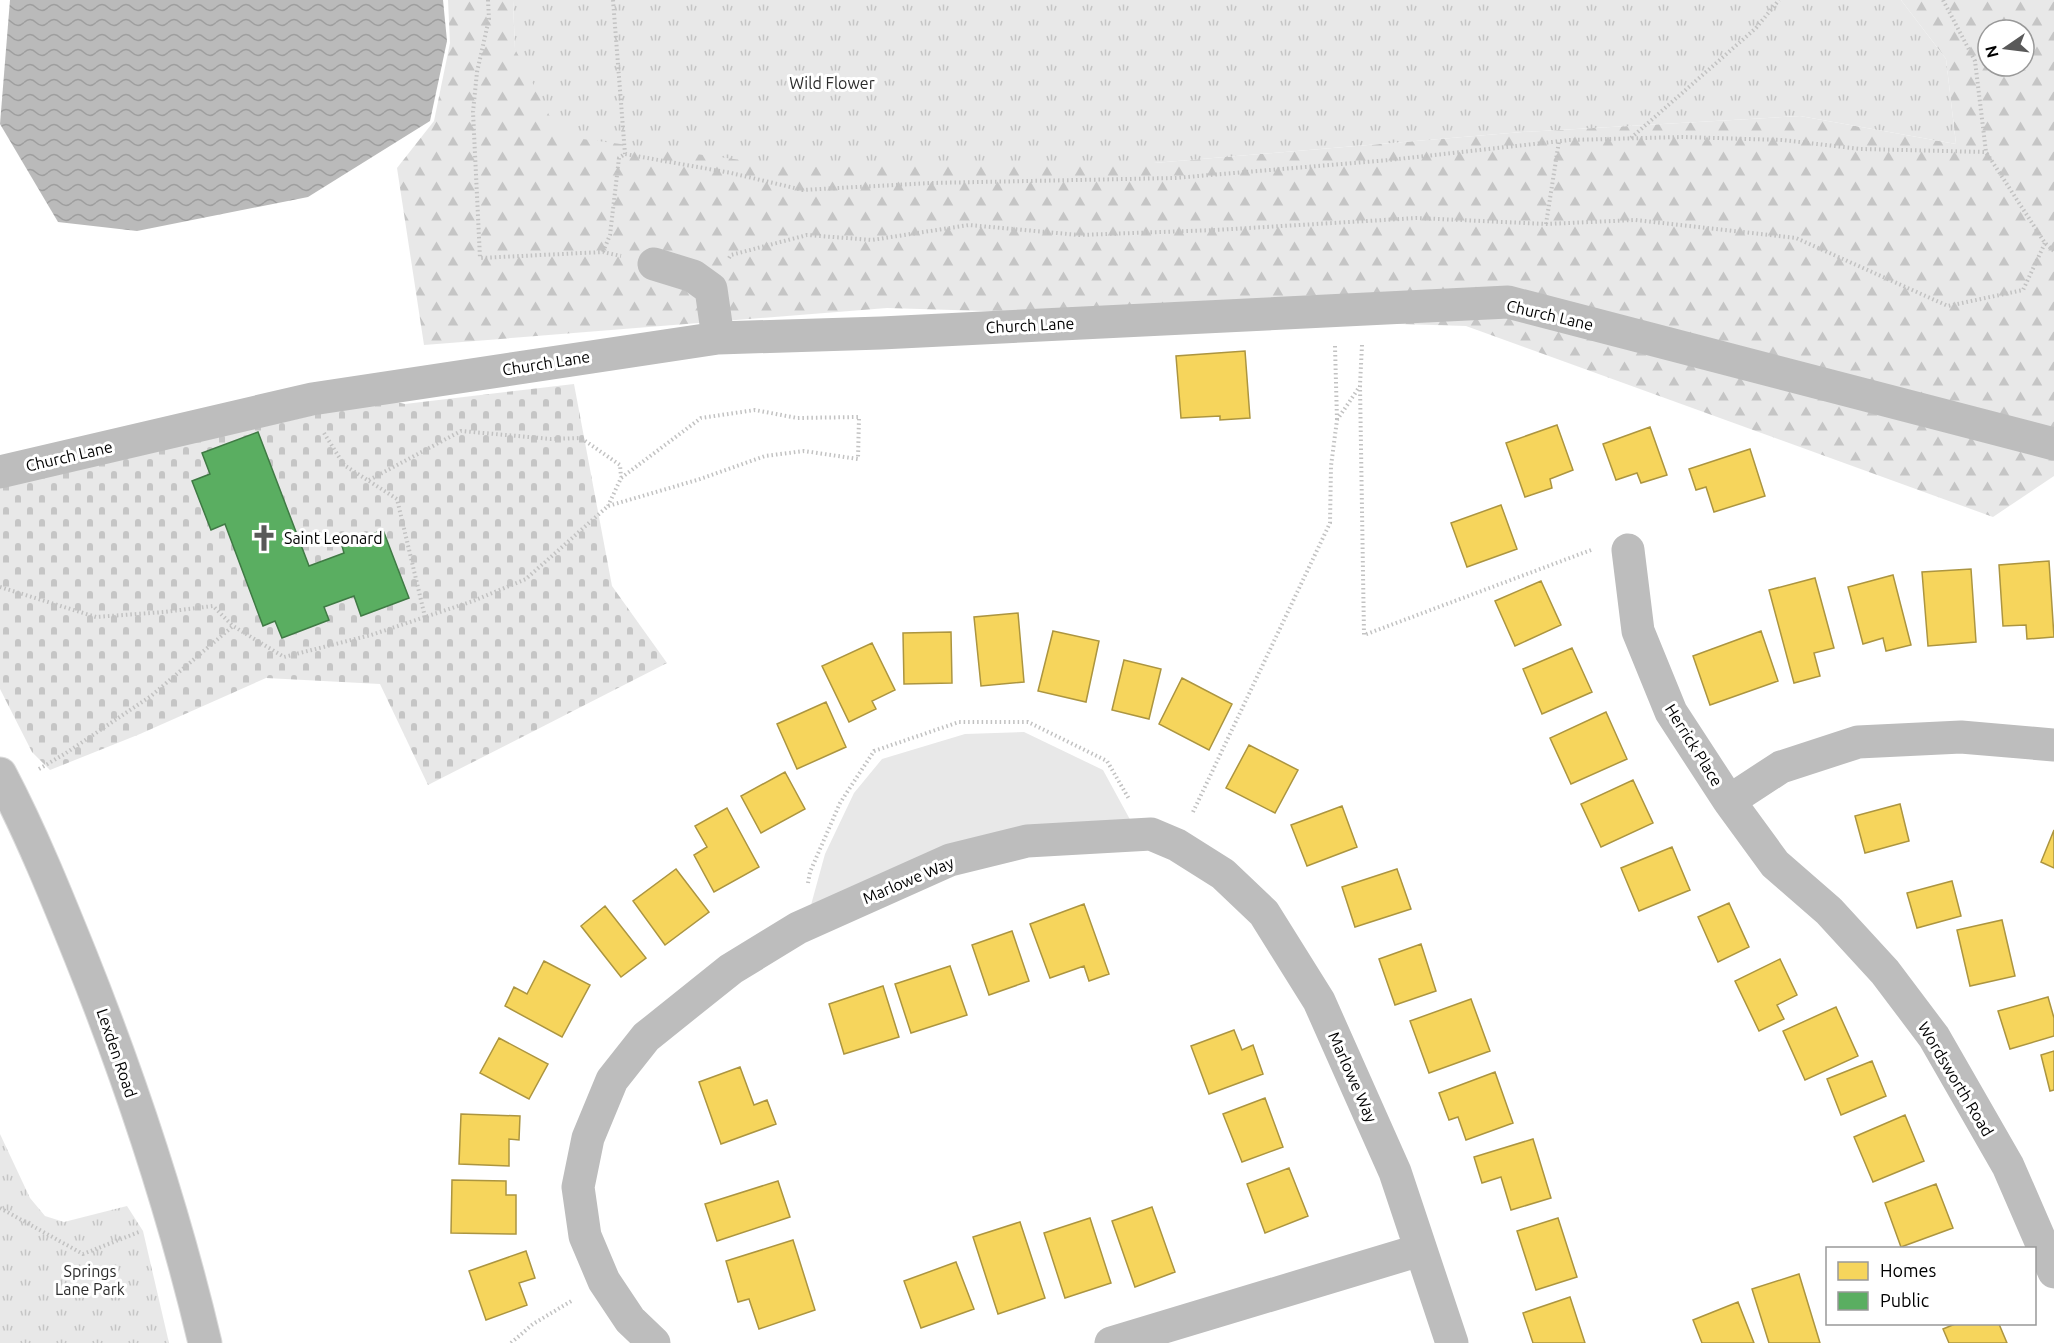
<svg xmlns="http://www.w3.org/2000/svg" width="2054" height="1343" viewBox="0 0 2054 1343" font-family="Ubuntu,sans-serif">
<defs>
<pattern id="forest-firs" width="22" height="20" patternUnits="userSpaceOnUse" patternTransform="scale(1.5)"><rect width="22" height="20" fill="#e8e8e8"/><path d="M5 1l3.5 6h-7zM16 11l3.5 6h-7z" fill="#c5c5c5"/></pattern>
<pattern id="cemetery-stones" width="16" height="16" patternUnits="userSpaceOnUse" patternTransform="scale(1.5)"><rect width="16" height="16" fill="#e8e8e8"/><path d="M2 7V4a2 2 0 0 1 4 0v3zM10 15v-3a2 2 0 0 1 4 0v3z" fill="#c5c5c5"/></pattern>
<pattern id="park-tufts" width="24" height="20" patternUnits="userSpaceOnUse" patternTransform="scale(1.5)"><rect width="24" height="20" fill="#e8e8e8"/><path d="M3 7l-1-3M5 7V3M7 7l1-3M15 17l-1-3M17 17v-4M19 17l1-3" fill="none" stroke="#c5c5c5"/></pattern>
<pattern id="water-waves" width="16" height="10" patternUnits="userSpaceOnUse" patternTransform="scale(1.5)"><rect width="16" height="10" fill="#bababa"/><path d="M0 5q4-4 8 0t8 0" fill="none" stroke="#9e9e9e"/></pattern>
</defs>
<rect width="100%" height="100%" fill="#fff"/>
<path fill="#e8e8e8" d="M1024 732 1103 770 1133 825 811 905 825 854 854 793 882 759 965 734Z"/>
<path fill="url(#forest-firs)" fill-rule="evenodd" d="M448 0H513L515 49 1154 163 1522 132 1800 116 1956 144 1946 59 1901 0H2054V476L1993 517 1466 326 887 308 424 345 397 168 434 121 450 43ZM1988 30H2024V66H1988Z"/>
<path fill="url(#cemetery-stones)" d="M574 384 612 586 667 663 428 785 380 684 266 678 140 734 50 770 32 752 0 689V487L384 399 405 404Z"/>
<path fill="url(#park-tufts)" d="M513 0H1901L1946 59 1956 144 1800 116 1522 132 1154 163 794 167 560 136 515 49Z
M0 1134 30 1198 45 1216 64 1222 127 1206 143 1231 169 1343H0Z"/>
<path fill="url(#water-waves)" d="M10 0H443L447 41 430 121 308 197 137 231 58 222 0 124Z"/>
<path fill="#f6d55c" stroke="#ac9540" stroke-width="1.5" d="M1245 351 1250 418 1220 420V416L1181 418 1176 356Z
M1557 425 1573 470 1550 479 1552 488 1525 497 1506 443Z
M1650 427 1667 475 1641 483 1637 473 1616 480 1603 444Z
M1750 449 1765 496 1714 512 1706 487 1696 490 1689 469Z
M1501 505 1517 549 1467 567 1451 523Z
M2049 561 2054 637 2027 639 2026 625 2003 626 1999 565Z
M1971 569 1976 642 1928 646 1922 572Z
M1893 575 1911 645 1886 651 1883 638 1863 644 1848 587Z
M1815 578 1834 648 1814 653 1820 676 1794 683 1769 590Z
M1541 581 1561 625 1515 646 1495 601Z
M1018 613 1024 682 981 686 974 617Z
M1053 631 1099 641 1086 702 1038 691Z
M1761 631 1778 681 1710 705 1693 656Z
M951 632 952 683 904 684 903 633Z
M872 643 895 690 872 701 876 709 849 722 822 666Z
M1572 648 1592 692 1542 714 1523 669Z
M1124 660 1161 669 1149 719 1112 710Z
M1182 678 1232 704 1209 750 1159 724Z
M826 702 846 747 797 769 777 724Z
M1606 712 1627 759 1571 784 1550 738Z
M1249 745 1298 770 1275 813 1226 788Z
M785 772 805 809 761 833 741 796Z
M1633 780 1653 823 1601 847 1581 804Z
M1900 804 1909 841 1865 853 1855 816Z
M1342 806 1357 847 1307 866 1291 825Z
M727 808 759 867 714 892 694 855 707 847 695 826Z
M2054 830V868L2041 862Z
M1672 847 1690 890 1639 911 1621 868Z
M676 869 709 912 665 945 633 901Z
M1397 869 1411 909 1355 927 1342 887Z
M1952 881 1961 916 1917 928 1907 893Z
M1729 903 1749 947 1718 962 1698 917Z
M1084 904 1109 974 1089 981 1084 966 1050 978 1030 924Z
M605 906 646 958 621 977 581 926Z
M2002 920 2015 976 1970 986 1957 930Z
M1012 931 1029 981 989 995 972 945Z
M1421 944 1436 991 1395 1005 1379 959Z
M1780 959 1797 995 1777 1005 1784 1019 1759 1031 1735 981Z
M544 961 590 985 562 1037 505 1006 514 987 527 994Z
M950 966 967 1015 911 1033 895 984Z
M883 986 899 1037 844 1054 829 1004Z
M2048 997 2054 1018V1036L2010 1049 1998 1011Z
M1471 999 1490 1051 1429 1073 1410 1021Z
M1836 1007 1858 1056 1805 1080 1783 1031Z
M1234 1030 1242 1050 1253 1045 1263 1074 1209 1094 1191 1046Z
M499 1038 548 1064 529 1099 480 1073Z
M2054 1051V1090L2050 1091 2041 1055Z
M1872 1061 1886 1096 1841 1115 1827 1079Z
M740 1067 754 1105 767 1100 776 1124 721 1144 699 1082Z
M1495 1072 1513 1123 1466 1140 1458 1117 1449 1120 1439 1093Z
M1265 1098 1283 1147 1242 1162 1223 1114Z
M461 1114 520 1116 519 1140 509 1139V1166L459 1164Z
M1905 1115 1924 1161 1873 1182 1854 1137Z
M1533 1139 1551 1198 1511 1210 1501 1177 1482 1183 1474 1157Z
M1289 1168 1308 1216 1265 1233 1247 1184Z
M452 1180 506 1181V1195H516V1234L451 1233Z
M778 1181 790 1217 717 1241 705 1204Z
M1936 1184 1953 1228 1901 1247 1885 1203Z
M1152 1207 1175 1272 1135 1287 1112 1221Z
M1090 1218 1111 1283 1065 1298 1044 1233Z
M1558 1218 1577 1277 1536 1290 1517 1231Z
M1020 1222 1045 1298 998 1314 973 1237Z
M793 1240 815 1310 759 1329 749 1299 738 1302 726 1261Z
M526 1251 535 1278 519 1283 527 1305 486 1320 469 1271Z
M956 1262 974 1309 921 1328 904 1281Z
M1799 1274 1820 1343H1769L1752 1289Z
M1570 1297 1585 1343H1533L1523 1313Z
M1738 1302 1754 1343H1702L1693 1320Z
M1955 1324H1999L2007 1343H1949L1943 1329Z"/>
<path fill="#5aae61" stroke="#3f7a44" stroke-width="1.5" d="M258 432 309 566 344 553 342 546 383 530 409 598 361 616 354 596 324 607 329 620 282 638 275 621 263 626 225 524 211 530 192 481 210 474 202 453Z"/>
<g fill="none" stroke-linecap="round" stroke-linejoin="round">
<defs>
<path id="major" d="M0 774C31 833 56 895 81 957 131 1082 174 1212 205 1343"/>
</defs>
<use href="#major" stroke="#dbdbdb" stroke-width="35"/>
<path stroke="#c2c2c2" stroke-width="4" stroke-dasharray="1.5 3" stroke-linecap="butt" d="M488 0 489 19 477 72 473 112 480 258 603 252 621 256
M613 0 625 154
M1943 0 1975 61 1986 152 2045 243 2054 251
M1631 138 1756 28 1779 0
M1546 224 1559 141
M603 252 610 235 619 158 625 154 731 173 803 190 931 183 1175 178 1389 160 1570 140 1682 137 1782 140 1861 149 1986 152
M729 258 731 255 807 235 872 240 969 225 1079 235 1215 230 1417 218 1546 224 1635 220 1796 238 1948 306 2023 290 2045 243
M1362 345 1360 385 1364 635 1591 550
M1335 346 1337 420
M324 433 344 465 397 499 425 617
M369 480 461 431 551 439 581 438 620 465 621 477
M0 587 96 617 164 612 213 606 233 626
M39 769 66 753 151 696 233 626 284 657 371 635 473 601 526 579 608 506 697 480 765 456 804 451 858 459 859 417 797 418 755 410 701 418 621 478 608 506
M1193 812 1330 523 1331 466 1337 420 1360 386
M808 883 810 872 840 803 874 751 959 722H1028L1107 761 1129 799
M0 1208 83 1254 139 1232
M511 1343 533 1324 573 1300"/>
<path stroke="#bdbdbd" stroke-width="33" d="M654 264 693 276 711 289 718 338
M0 472 312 399 718 338 881 333 1508 302 2054 444
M1628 550 1638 631 1671 712 1729 801 1775 864 1829 911 1885 972 1934 1037 2008 1166 2054 1272
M1729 801 1781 767 1858 742 1961 737 2054 745
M654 1343 630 1320 604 1281 585 1236 578 1187 588 1138 612 1080 646 1037 731 969 798 928 950 860 1027 841 1151 834 1177 845 1223 874 1264 913 1319 1001 1395 1172 1452 1343
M1111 1343 1420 1250"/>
<use href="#major" stroke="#bdbdbd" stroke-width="33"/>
</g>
<defs>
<symbol id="church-bare" viewBox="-9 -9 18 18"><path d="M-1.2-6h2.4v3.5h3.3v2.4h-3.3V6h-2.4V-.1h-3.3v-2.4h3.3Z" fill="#595959" stroke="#fff" stroke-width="2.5" paint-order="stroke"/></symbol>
</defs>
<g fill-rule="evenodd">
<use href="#church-bare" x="245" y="519" width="38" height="38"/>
</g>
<g text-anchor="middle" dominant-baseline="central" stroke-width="6" stroke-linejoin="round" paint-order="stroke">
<g font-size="16" fill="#2c2c2c" stroke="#fff">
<text x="832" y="83">Wild Flower</text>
<text x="90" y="1271">Springs<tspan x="90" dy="18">Lane Park</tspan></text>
</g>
<g font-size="16" fill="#000" stroke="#fff">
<text transform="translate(1550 315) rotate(13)">Church Lane</text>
<text transform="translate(1030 325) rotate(-3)">Church Lane</text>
<text transform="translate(546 363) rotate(-9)">Church Lane</text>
<text transform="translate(69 456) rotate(-13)">Church Lane</text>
<text transform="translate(1694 745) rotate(58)">Herrick Place</text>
<text transform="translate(908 880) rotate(-23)">Marlowe Way</text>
<text transform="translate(117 1053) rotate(71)">Lexden Road</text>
<text transform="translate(1353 1077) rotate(66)">Marlowe Way</text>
<text transform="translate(1956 1079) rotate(59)">Wordsworth Road</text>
</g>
<g font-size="16" fill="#000" stroke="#fff" text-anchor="start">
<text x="284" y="538">Saint Leonard</text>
</g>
</g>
<rect x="1826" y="1247" width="210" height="78" fill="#ffffff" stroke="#999999" stroke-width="1.5"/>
<rect x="1838" y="1262" width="30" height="18" fill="#f6d55c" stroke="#999999" stroke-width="1.5"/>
<text x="1880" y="1277" font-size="18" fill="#000000">Homes</text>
<rect x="1838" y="1292" width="30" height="18" fill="#5aae61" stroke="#999999" stroke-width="1.5"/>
<text x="1880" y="1307" font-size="18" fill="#000000">Public</text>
<g transform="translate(2006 48) rotate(256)"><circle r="28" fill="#ffffff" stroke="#999999" stroke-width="1.5"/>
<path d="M0-4.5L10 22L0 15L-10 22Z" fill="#595959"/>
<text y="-9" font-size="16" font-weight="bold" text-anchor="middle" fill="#000000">N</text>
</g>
</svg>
